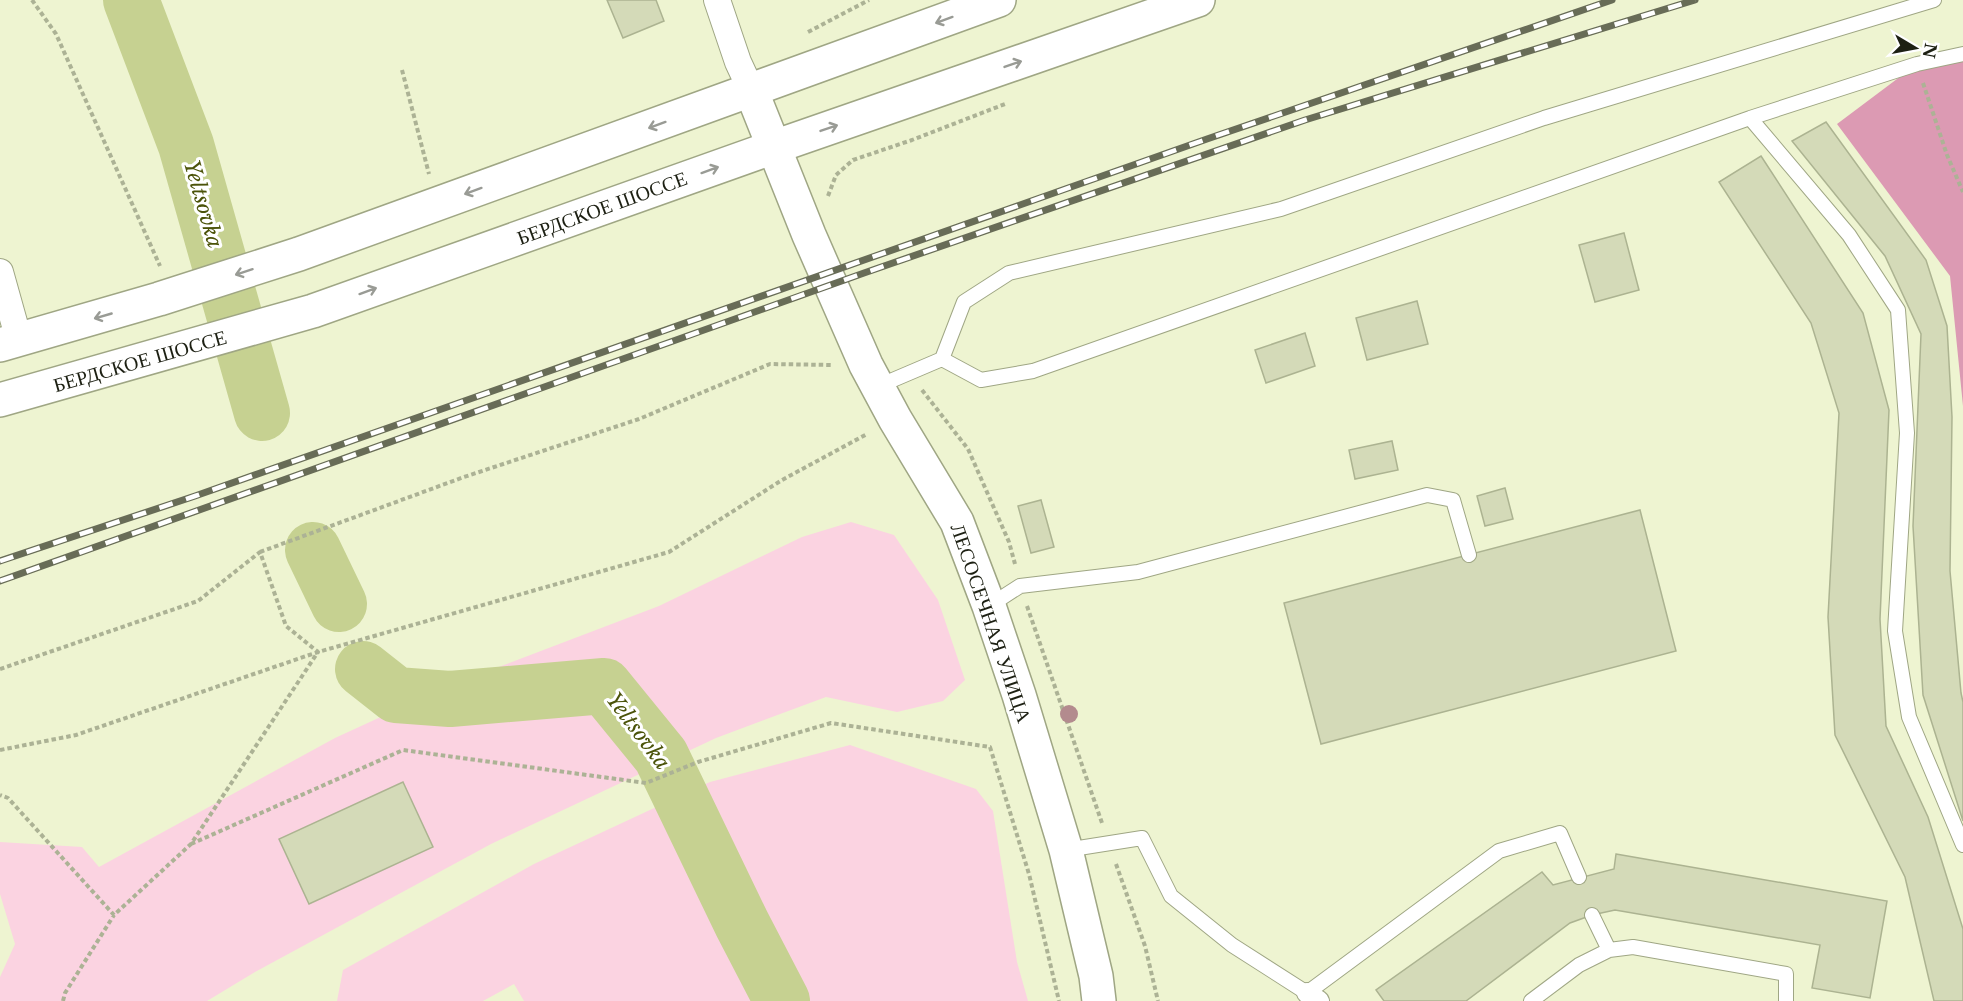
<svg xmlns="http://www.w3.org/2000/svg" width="1963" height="1001" viewBox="0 0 1963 1001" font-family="'Libre Baskerville',serif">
<rect width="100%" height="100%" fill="#eef4d1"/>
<path fill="#fbd3e1" d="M851 522 894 535 938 600 965 680 943 701 897 712 826 697 716 738 491 844 255 972 207 1001H0V977L15 944 0 894V842L82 847 99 867 335 738 446 687 659 606 802 537Z
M850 745 976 789 993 811 1017 962 1028 1001H524L514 984 483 1001H337L343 970 534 864 710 782Z"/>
<path fill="#dc9ab3" d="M1963 55V406L1950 276 1837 124 1917 64Z"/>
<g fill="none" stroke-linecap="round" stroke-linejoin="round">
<path stroke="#c6d191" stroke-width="56" d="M131 0 186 145 262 413
M313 550 339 604
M363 669 396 695 450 699 604 686 661 756 742 924 782 1001"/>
</g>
<path fill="#d4dab8" stroke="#acb391" stroke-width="1.5" d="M607 0H656L664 21 623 38Z
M1826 122 1926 260 1947 326 1952 417 1950 571 1961 693 1963 702V821L1923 695 1913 526 1921 334 1885 256 1792 141Z
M1761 156 1863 313 1889 410 1880 619 1886 726 1928 817 1963 929V1001H1934L1905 877 1835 735 1828 617 1839 413 1811 323 1719 182Z
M1624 233 1639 290 1595 302 1579 245Z
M1417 301 1428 344 1367 360 1356 318Z
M1305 333 1315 366 1266 383 1255 350Z
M1392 441 1398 470 1355 479 1349 450Z
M1505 488 1513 519 1485 526 1477 496Z
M1041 500 1054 547 1031 553 1018 506Z
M1640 510 1676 651 1321 744 1284 603Z
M403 782 433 847 309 904 279 839Z
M1616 854 1887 901 1870 998 1812 988 1820 945 1615 910 1592 915 1570 923 1466 1001H1384L1376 990 1542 872 1553 885 1614 869Z"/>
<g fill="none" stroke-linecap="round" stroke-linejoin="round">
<defs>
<path id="service" d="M1750 118 1849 235 1898 310 1907 433 1895 631 1909 717 1963 845
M942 359 981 380 1033 371 1750 118 1917 64 1963 54
M888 382 942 359 964 302 1009 273 1281 209 1544 118 1934 0
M989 606 1020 586 1138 572 1427 495 1453 500 1469 555
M1066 850 1142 838 1171 896 1232 945 1307 993 1499 851 1560 833 1579 877
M1592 915 1609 950
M1531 1001 1579 965 1609 950 1633 947 1786 974V1001"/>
<path id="pedestrian" d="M1307 993 1319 1001"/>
<path id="minor" d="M717 0 738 62 751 90
M0 272 19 340"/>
<path id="tertiary" d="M751 90 809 235 866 365 895 419 957 522 989 606 1019 695 1066 850 1096 976 1099 1001"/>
<path id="trunk" d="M0 345 159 299 299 254 999 0
M0 400 313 311 774 147 1198 0"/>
</defs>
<use href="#service" stroke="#9fa684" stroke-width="16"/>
<use href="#pedestrian" stroke="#9fa684" stroke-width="22"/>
<use href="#minor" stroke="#9fa684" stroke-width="28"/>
<use href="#tertiary" stroke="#9fa684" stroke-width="36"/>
<use href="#trunk" stroke="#9fa684" stroke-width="36"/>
<path stroke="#acb295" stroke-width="4" stroke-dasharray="4.5 3" stroke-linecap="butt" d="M32 0 56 34 160 266
M808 32 869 0
M402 70 429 174
M1923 83 1947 155 1963 192
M828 196 836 175 853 160 912 140 1005 104
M922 390 968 449 1009 542 1015 564
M260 552 464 477 639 419 770 364 832 365
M1027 606 1102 823
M0 669 198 601 260 552 286 626 318 652 191 844 114 915 8 798 0 795
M0 750 76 735 318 652 669 552 782 480 867 434
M191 844 403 750 646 783 698 762 831 723 990 747 1029 874 1059 1001
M1116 864 1145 946 1158 1001
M63 1001 65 993 114 915"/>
<use href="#service" stroke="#fff" stroke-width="14"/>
<use href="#pedestrian" stroke="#fff" stroke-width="20"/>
<use href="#minor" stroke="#fff" stroke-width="26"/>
<use href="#tertiary" stroke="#fff" stroke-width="33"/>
<use href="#trunk" stroke="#fff" stroke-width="33"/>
<defs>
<path id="rail" d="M0 561 195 496 1207 139 1612 0
M0 581 864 273 1305 120 1695 0"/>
</defs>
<use href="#rail" stroke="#686c57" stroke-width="7"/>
<use href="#rail" stroke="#fff" stroke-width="4.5" stroke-dasharray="14" stroke-linecap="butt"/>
</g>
<circle fill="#b38b8e" cx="1069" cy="714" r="9"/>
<defs><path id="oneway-shaft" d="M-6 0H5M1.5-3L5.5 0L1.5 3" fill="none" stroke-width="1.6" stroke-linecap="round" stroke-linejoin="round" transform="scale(1.5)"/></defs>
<g stroke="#999b95">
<use href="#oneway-shaft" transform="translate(944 20) rotate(160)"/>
<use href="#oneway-shaft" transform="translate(1013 64) rotate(-19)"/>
<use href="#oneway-shaft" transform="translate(657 125) rotate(160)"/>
<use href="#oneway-shaft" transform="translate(829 128) rotate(-19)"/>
<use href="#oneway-shaft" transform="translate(710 170) rotate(-20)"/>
<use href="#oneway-shaft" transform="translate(473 191) rotate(160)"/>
<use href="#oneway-shaft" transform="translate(244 272) rotate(162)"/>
<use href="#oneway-shaft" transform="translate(368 291) rotate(-20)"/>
<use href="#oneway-shaft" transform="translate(103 316) rotate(164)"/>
</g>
<g text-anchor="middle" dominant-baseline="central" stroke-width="6" stroke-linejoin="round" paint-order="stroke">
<g font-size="20" fill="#1d2013" stroke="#fff">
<text transform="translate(602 208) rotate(-20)">БЕРДСКОЕ ШОССЕ</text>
<text transform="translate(140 361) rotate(-16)">БЕРДСКОЕ ШОССЕ</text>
<text transform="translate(991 623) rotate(71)">ЛЕСОСЕЧНАЯ УЛИЦА</text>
</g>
<g font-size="21" font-style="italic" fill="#4b5309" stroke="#fff">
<text transform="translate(203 204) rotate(74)">Yeltsovka</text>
<text transform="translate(638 731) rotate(53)">Yeltsovka</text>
</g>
</g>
<g transform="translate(1915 48) rotate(100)" stroke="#ffffff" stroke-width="4.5" paint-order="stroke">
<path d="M0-4.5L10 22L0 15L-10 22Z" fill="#1d2013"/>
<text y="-9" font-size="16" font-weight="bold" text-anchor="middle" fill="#1d2013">N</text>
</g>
</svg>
